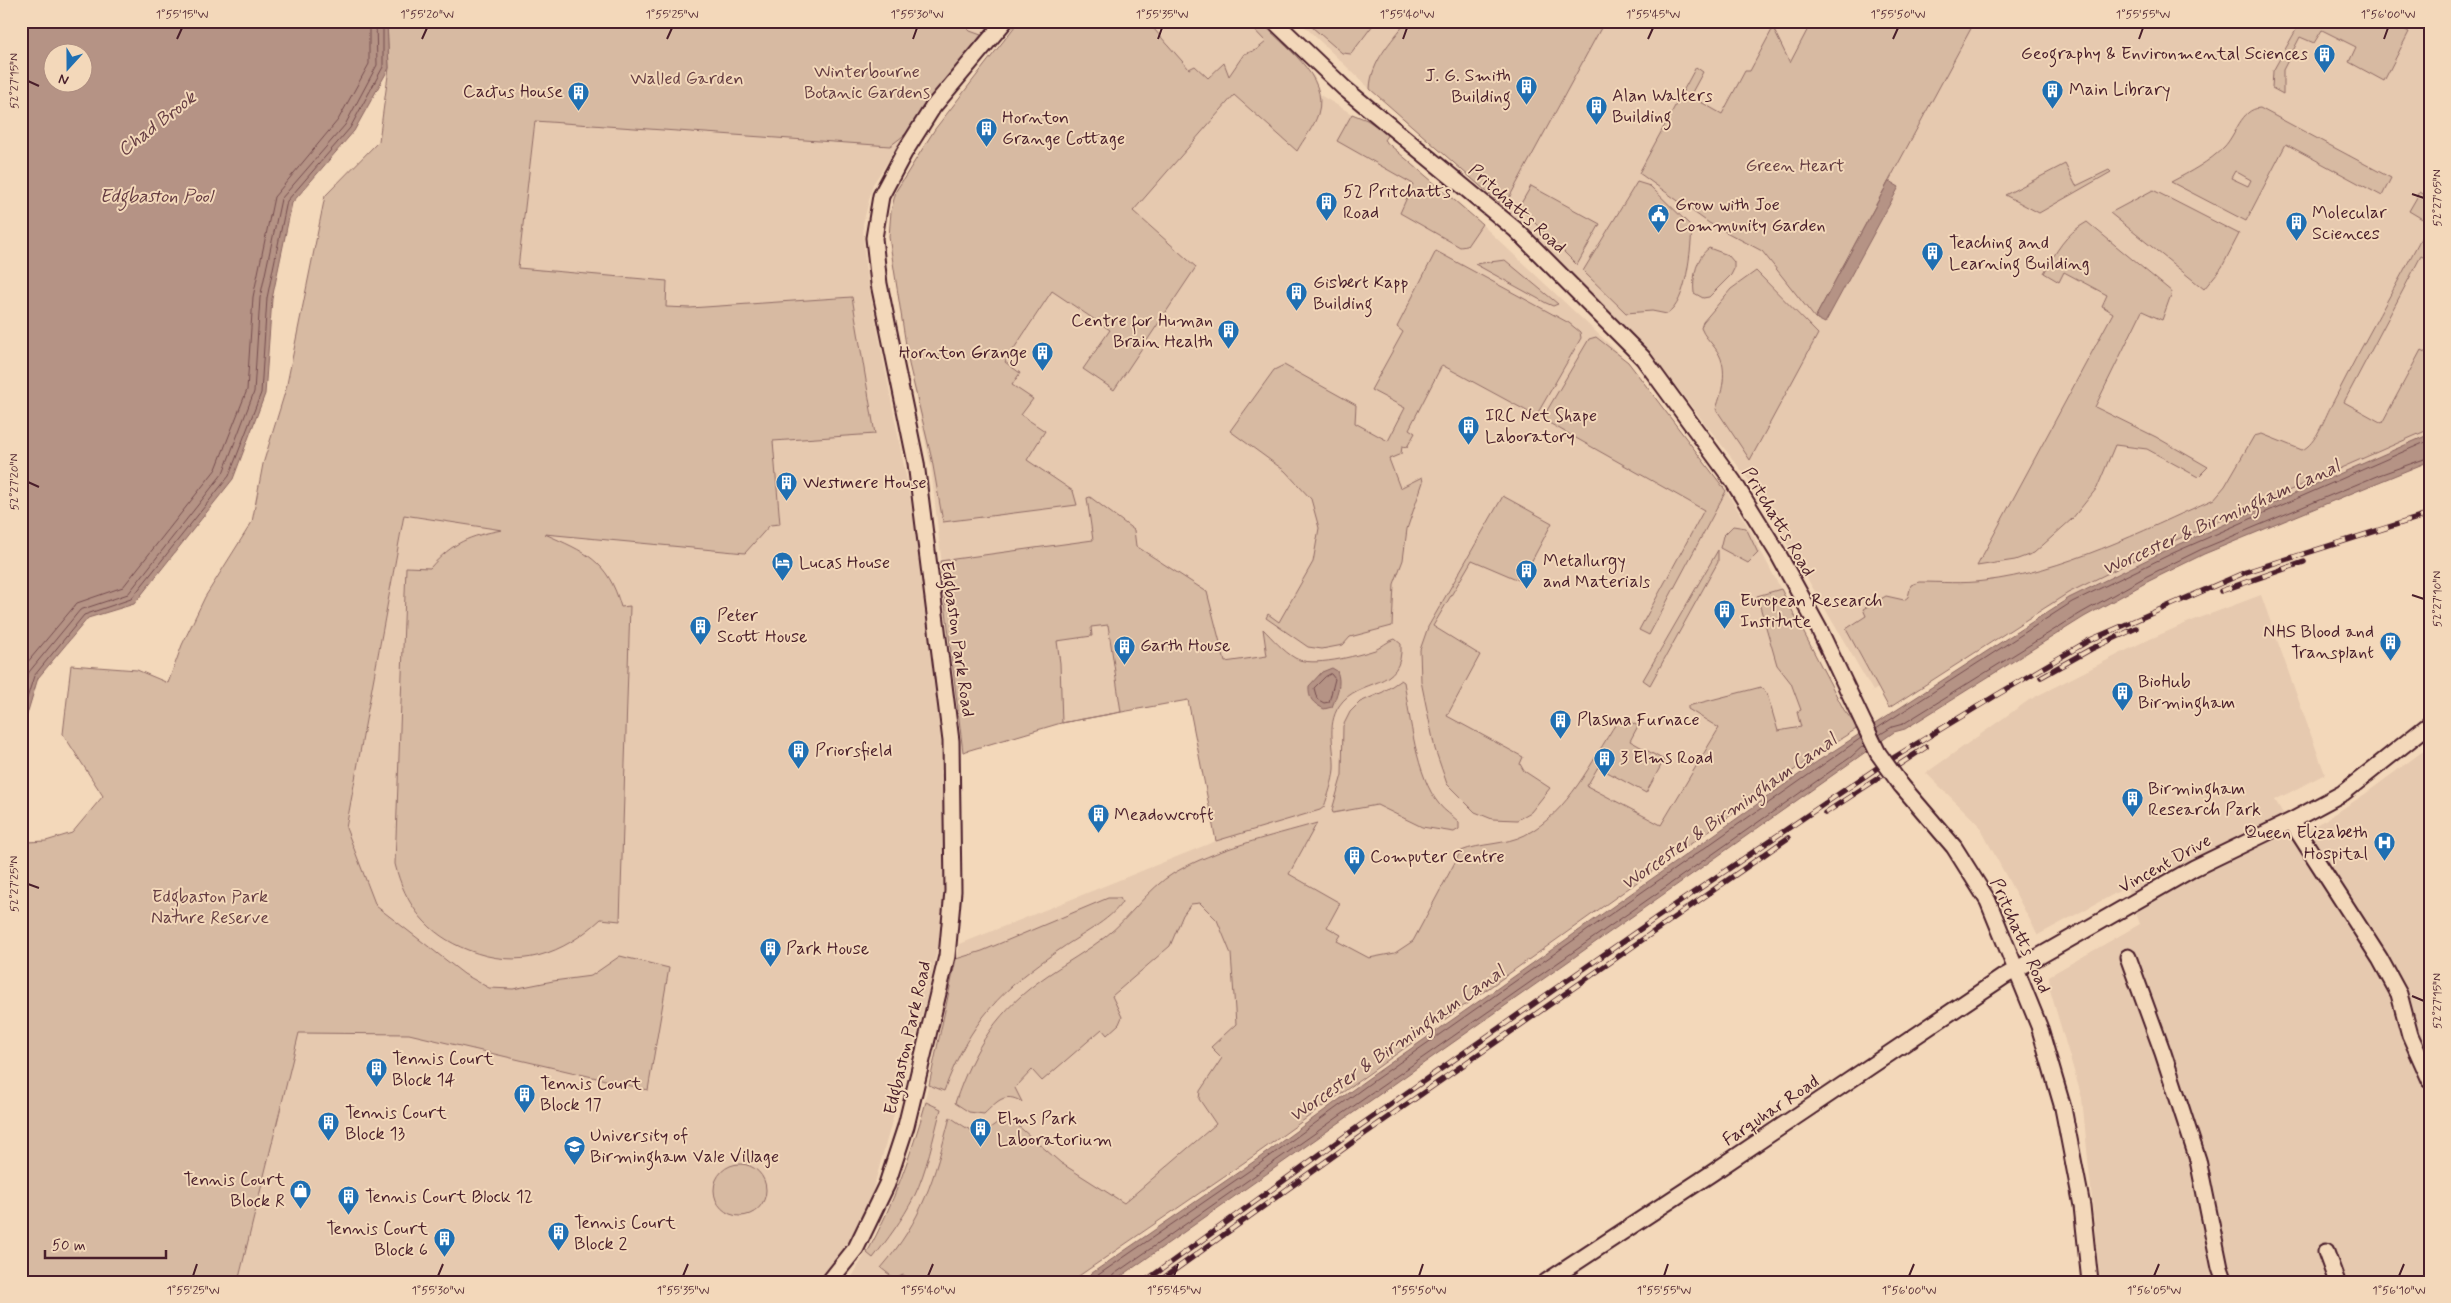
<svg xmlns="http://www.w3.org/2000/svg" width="2451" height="1303" viewBox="0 0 2451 1303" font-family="Mynerve,sans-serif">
<rect width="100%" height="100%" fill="#f3d8ba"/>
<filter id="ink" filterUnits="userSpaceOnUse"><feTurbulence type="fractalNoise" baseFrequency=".02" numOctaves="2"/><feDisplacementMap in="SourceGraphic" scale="10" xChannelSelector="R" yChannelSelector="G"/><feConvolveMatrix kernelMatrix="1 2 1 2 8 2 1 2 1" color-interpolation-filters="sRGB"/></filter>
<g filter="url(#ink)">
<path fill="#e6c9af" d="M543 21H992L907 133 873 184 863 224 865 265 911 502 929 625 943 762 945 873 939 940 927 996 872 1193 844 1251 815 1282H238L346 828 404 515 488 528 535 120Z
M1019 21H1260L1314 76 1320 95 1352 114 1367 120 1388 134 1384 140 1459 203 1628 362 1726 491 1750 530 1844 710 1053 1282H849L886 1218 915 1144 960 944 1216 841 1188 700 1061 723 963 752 931 468 909 364 889 237 896 191 912 164 935 129Z
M1299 21H2430V434L2171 548 2069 598 1929 658 1873 691 1752 484 1646 348 1510 213 1370 89Z
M2261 595 2325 774 2275 800 2296 835 2327 819 2365 794 2430 746V1282H2100L2082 1098 2050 990 2049 976 2140 924 2127 887 2038 935 1978 824 1926 773 2029 700 2141 643 2189 622Z"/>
<path fill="#d7baa2" stroke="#906c66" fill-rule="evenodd" d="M387 21H960L970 31 981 35 907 133 890 146 535 121 518 268 667 281 666 307 690 308 852 297 875 434 773 441 780 524 770 525 745 553 545 534C585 552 608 560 621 607L630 606 620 921 601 919C562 955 519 970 468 950 428 935 405 905 395 864L406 567 430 568C453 542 469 536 502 530L404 515 346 828 376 906 464 974 489 988 513 989 553 981 591 976 620 956 669 968 648 1090 409 1034 299 1033 238 1282H21V853L28 842 46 841 72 833 103 796 63 734 71 665 137 670 168 683 182 645 205 597 252 522 263 464 286 389 325 196 379 141 389 68Z
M1019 21H1147L1189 69 1195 66 1208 78 1224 63 1229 76 1244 54 1256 50 1266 42 1246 21H1260C1283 46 1330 76 1318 114 1314 127 1303 140 1297 151L1234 95 1133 211 1196 267 1114 390 1083 369 1110 330 1052 291 1005 362 1020 373 1012 385 1033 399 1021 415 1045 431 1027 460 1073 491 1077 505 943 522 932 460 909 364 889 237 891 211 896 191 935 129Z
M1305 21H1332L1335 24 1338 21H1376L1351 54 1342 53Z
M1407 21H1592L1601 28 1504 207 1370 89C1371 61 1391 42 1407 21Z
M1812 21H1975L1815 318 1762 251 1709 223 1639 173 1696 67 1703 72 1690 96 1722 114 1745 71H1750L1773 28 1790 63Z
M2301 21H2389L2409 32 2384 81 2349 62 2356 47 2322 30 2314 43 2300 37 2283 70V94L2272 88 2273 71Z
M2260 108 2391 178 2382 196 2286 144 2246 221 2171 182C2190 172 2209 162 2224 147 2236 135 2241 109 2260 108ZM2235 171 2251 180 2248 186 2231 178Z
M1352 114 1367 120 1388 134 1384 140 1482 224 1467 246 1460 247 1400 213 1413 184 1337 141Z
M2065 164 2076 186 2109 170 2111 172 2039 213 2005 195Z
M1637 182 1650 186 1692 227C1691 248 1687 303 1667 314L1652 311 1626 313 1583 271Z
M1531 186 1600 224 1577 265 1519 207Z
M2153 190 2239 234 2222 267 2204 289 2110 213Z
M2420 192 2430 198V260L2421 256 2344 402 2382 423 2421 350 2430 355V429L2169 543 2068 593 1889 708 1846 629 1866 616 1863 609 1886 596 1904 600 1908 597 1911 585 1919 582C1940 582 1963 584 1984 581 2063 572 2142 531 2214 499L2225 486 2254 436 2262 434 2302 450C2316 444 2324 419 2331 406 2362 344 2397 285 2429 223L2409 211Z
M2087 222 2172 292 2162 320 2142 311 2095 407 2156 437 2208 467 2198 477 2147 449 2115 445 2097 488 2072 519 2034 553 2015 560 1977 566 2113 313 2102 306 2107 295 2064 272 2059 282 2044 273C2056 252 2065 234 2087 222Z
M1709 248 1728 255 1734 262V269L1731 275 1709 297 1703 298 1694 293C1692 278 1697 256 1709 248Z
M1436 251 1569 323 1580 332 1581 338 1536 416 1442 365 1409 429 1415 433 1407 447 1402 446 1401 454 1389 459 1400 488 1422 477 1423 482 1407 529 1403 560 1394 584 1392 626 1350 637 1343 645 1322 649 1308 647 1266 618 1268 614 1279 622 1313 562 1319 528 1311 499 1285 471 1230 431 1274 370 1284 365 1356 405 1355 423 1388 441 1405 408 1371 390 1403 332 1397 327Z
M1505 260 1558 304 1553 306 1546 303 1475 264Z
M1756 271 1818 334 1750 460 1716 409C1723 389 1729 366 1715 348 1710 341 1704 336 1701 328L1703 322 1731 289Z
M1596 337 1628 362 1726 491 1649 635 1639 630 1704 510 1542 419 1589 339Z
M1503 496 1552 523 1521 581 1472 560 1433 626 1480 655 1447 716 1523 757 1520 764 1524 771 1550 788 1531 812 1517 820 1492 819 1475 812 1447 784 1435 749 1421 681 1420 650 1428 627Z
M1090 497 1134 530 1136 546 1207 592 1225 662 1267 656 1263 629C1273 639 1283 651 1295 658 1312 668 1356 656 1375 650 1382 647 1387 641 1395 639L1401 644C1404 692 1359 676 1339 706 1326 726 1335 748 1334 769 1333 782 1328 795 1324 807L1320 810 1216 841 1188 700 1061 723 963 752 940 561 1093 540 1087 498ZM1108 625 1121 712 1062 723 1060 663 1057 641 1092 636 1091 627Z
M1733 526 1746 528 1758 553 1748 563 1720 548 1723 536Z
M1718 550V562L1650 685 1643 680Z
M1781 589 1844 710 1858 728 1818 753 1255 1155 1070 1282H919L903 1275 895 1279 881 1268C923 1219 934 1179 950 1117 977 1135 978 1139 1004 1117L1009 1118 1061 1163 1124 1203 1216 1124 1199 1099 1200 1091 1222 1058 1211 1047 1236 1024 1231 954 1217 920 1200 903 1191 904 1183 915 1170 946 1112 996 1122 1017 1119 1024 1107 1035 1102 1029 1042 1081 1032 1070 1015 1088 1022 1102C1004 1091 997 1102 984 1114L969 1112 955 1103C974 1047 998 1009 1048 975 1067 962 1087 951 1105 937 1130 918 1147 889 1174 873 1217 848 1269 837 1317 823L1289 874 1340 903 1327 927 1341 935 1337 941 1369 958 1395 953 1413 941 1461 851C1481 843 1505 845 1525 835 1569 812 1591 762 1617 722L1625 719 1638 726 1630 741 1664 760 1646 793 1598 767 1587 786 1661 825 1719 728 1688 709V706L1761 687 1767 694 1778 731 1801 727 1797 712 1801 710 1791 683 1777 665 1757 596Z
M1401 680 1404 682C1410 717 1416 776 1439 804 1444 811 1453 816 1459 822V829L1454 832 1422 827 1377 805 1333 813 1332 810 1342 775 1343 726 1350 712 1360 702 1383 692Z
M1108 898H1120L1122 902C1111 920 1079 936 1062 948 1001 989 970 1021 944 1091L929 1085 956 959 982 951Z
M926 1102 941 1109C933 1138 927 1170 914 1197 902 1220 888 1239 873 1258L867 1253C893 1205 911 1155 926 1102Z
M714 1190a26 26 0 1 1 52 0a26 26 0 1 1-52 0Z"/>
<path fill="#b59385" stroke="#8a6561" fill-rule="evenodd" d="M21 21H387L389 68 354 131 292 203 272 299 265 394 233 479 134 604 88 618 38 678 21 734ZM52 52H82V82H52Z
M1889 181 1899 187 1825 323 1815 318Z
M2430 434V461L2204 554 2149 581 2084 617 1905 729 1894 732 1113 1282H1079L1259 1158 1366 1080 1495 990 1818 761 2069 598 2171 548Z
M1332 668 1337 671C1342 684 1337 694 1332 707L1324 709C1313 703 1308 699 1309 686L1322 672Z"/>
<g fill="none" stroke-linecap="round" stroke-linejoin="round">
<path stroke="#754d4f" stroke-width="1" d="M21 670 77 603 123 587 216 469 247 390 253 297 274 197 338 120 369 64V21
M1331 674 1335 679 1329 702 1324 703 1317 699 1314 688 1325 677Z
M21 695 29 672 80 610 128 594 223 473 254 392 260 298 281 199 345 125 377 65 376 21
M21 717 34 676 84 615 131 599 229 476 261 393 267 298 287 201 350 128 383 67V21
M1876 729 2072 602 2173 553 2430 440
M1879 735 1892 727 1903 724 2081 613 2147 576 2202 549 2379 475 2430 457
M1088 1282 1262 1162 1369 1084 1861 738
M1111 1282 1113 1275 1851 757 1864 745"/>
<defs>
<path id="minor" d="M1274 21 1344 88 1516 230 1643 358 1733 481 1777 552 1819 629 1864 724
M1901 785 1954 847 1988 901 2039 1026 2063 1108 2082 1206 2090 1282
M2291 821 2380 959 2399 994 2410 1035 2430 1080
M2128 957 2163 1053 2198 1160 2220 1268 2225 1282
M2326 1252 2337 1282
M829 1282 856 1248 887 1184 906 1126 947 956 953 891 951 741 916 463 879 284 874 238 881 196 904 153 933 107 1005 21
M1546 1282 1712 1173 2003 977 2194 868 2291 821 2343 793 2430 724"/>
</defs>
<use href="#minor" stroke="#4a1f2b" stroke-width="19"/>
<use href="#minor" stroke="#f3d8ba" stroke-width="15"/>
<defs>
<path id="rail" d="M2221 591 2304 562
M2041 677 2091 649 2136 628
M1825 813 1926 747
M1144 1282 1348 1134 1656 918 1880 766 1995 696 2088 641 2246 572 2430 514
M1158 1282 1357 1139 1788 838"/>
</defs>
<use href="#rail" stroke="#4a1f2b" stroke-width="5.5"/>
<use href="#rail" stroke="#f3d8ba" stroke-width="4" stroke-dasharray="11" stroke-linecap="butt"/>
<defs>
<path id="minor-bridge" d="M1864 724 1878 753 1901 785"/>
</defs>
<use href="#minor-bridge" stroke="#4a1f2b" stroke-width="19" stroke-linecap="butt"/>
<use href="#minor-bridge" stroke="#f3d8ba" stroke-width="15"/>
</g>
</g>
<path fill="none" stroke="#4a1f2b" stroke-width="2" d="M177 39 182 28M422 39 427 28M667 39 672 28M913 39 917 28M1158 39 1162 28M1403 39 1407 28M1648 39 1653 28M1893 39 1898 28M2139 39 2143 28M2384 39 2388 28M28 81 39 86M2412 194 2424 198M28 482 39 487M2412 595 2424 599M28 884 39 888M2412 996 2424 1001M193 1276 197 1264M438 1276 443 1264M683 1276 688 1264M928 1276 933 1264M1174 1276 1178 1264M1419 1276 1423 1264M1664 1276 1668 1264M1909 1276 1914 1264M2154 1276 2159 1264M2399 1276 2404 1264"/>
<defs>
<symbol id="building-pin" viewBox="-11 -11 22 30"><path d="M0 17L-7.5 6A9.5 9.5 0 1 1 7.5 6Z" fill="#1f6fb2" stroke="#f3d8ba"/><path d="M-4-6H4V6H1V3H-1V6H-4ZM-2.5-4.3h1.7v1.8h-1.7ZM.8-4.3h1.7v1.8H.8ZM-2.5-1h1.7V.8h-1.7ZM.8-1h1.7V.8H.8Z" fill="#fff"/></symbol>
<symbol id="civic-pin" viewBox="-11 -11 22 30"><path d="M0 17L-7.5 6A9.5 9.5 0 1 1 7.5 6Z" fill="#1f6fb2" stroke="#f3d8ba"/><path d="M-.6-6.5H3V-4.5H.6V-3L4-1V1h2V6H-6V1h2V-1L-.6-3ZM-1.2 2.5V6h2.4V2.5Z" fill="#fff"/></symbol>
<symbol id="hotel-pin" viewBox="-11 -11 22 30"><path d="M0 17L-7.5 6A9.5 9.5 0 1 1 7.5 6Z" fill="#1f6fb2" stroke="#f3d8ba"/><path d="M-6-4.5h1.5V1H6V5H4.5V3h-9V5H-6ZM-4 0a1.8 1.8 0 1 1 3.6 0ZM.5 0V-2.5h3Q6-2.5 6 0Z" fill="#fff"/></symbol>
<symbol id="hospital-pin" viewBox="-11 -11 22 30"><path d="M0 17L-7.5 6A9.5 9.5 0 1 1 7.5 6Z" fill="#1f6fb2" stroke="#f3d8ba"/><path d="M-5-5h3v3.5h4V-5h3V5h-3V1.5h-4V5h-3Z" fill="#fff"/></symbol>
<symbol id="university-pin" viewBox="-11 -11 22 30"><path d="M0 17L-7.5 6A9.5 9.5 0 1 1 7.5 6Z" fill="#1f6fb2" stroke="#f3d8ba"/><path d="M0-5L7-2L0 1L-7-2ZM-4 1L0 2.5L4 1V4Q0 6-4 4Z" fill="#fff"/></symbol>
<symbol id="shop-pin" viewBox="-11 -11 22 30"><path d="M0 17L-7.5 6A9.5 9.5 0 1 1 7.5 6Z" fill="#1f6fb2" stroke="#f3d8ba"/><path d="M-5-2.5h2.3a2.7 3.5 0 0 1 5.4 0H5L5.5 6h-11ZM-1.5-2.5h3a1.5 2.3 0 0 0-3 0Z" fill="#fff"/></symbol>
</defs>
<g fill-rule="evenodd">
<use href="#building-pin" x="2312" y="42" width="25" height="34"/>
<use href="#building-pin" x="1514" y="74" width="25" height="34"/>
<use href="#building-pin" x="2040" y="78" width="25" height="34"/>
<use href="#building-pin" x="566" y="80" width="25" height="34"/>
<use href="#building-pin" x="1584" y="94" width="25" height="34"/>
<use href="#building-pin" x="974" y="116" width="25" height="34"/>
<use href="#building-pin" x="1314" y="190" width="25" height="34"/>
<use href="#civic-pin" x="1646" y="202" width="25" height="34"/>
<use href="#building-pin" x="2284" y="210" width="25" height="34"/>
<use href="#building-pin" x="1920" y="240" width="25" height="34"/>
<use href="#building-pin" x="1284" y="280" width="25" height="34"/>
<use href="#building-pin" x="1216" y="318" width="25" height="34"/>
<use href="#building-pin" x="1030" y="340" width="25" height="34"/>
<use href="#building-pin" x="1456" y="414" width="25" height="34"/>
<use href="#building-pin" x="774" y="470" width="25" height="34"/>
<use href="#hotel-pin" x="770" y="550" width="25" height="34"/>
<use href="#building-pin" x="1514" y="558" width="25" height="34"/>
<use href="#building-pin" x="1712" y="598" width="25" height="34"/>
<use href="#building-pin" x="688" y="614" width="25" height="34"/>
<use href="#building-pin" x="2378" y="630" width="25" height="34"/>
<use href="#building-pin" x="1112" y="634" width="25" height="34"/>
<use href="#building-pin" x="2110" y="680" width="25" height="34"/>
<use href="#building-pin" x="1548" y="708" width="25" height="34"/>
<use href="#building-pin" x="786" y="738" width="25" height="34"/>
<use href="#building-pin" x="1592" y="746" width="25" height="34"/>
<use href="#building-pin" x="2120" y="786" width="25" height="34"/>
<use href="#building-pin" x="1086" y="802" width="25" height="34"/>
<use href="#hospital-pin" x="2372" y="830" width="25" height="34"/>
<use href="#building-pin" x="1342" y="844" width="25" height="34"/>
<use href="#building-pin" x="758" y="936" width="25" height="34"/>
<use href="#building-pin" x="364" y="1056" width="25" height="34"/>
<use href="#building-pin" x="512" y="1082" width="25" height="34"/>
<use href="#building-pin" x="316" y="1110" width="25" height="34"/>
<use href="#building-pin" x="968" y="1116" width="25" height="34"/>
<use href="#university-pin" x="562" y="1134" width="25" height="34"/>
<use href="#shop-pin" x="288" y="1178" width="25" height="34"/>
<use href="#building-pin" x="336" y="1184" width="25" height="34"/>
<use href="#building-pin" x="546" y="1220" width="25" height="34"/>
<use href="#building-pin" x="432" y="1226" width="25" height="34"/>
</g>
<g text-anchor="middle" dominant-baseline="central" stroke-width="4" stroke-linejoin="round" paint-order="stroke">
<g font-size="18" fill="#4a1f2b" stroke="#f3d8ba" text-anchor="start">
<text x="2308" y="54" text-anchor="end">Geography &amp; Environmental Sciences</text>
<text x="1511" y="76" text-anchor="end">J. G. Smith<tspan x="1511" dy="21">Building</tspan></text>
<text x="2069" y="90">Main Library</text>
<text x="563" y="92" text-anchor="end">Cactus House</text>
<text x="1612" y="96">Alan Walters<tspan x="1612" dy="21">Building</tspan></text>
<text x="1002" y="118">Hornton<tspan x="1002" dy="21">Grange Cottage</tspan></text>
<text x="1343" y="192">52 Pritchatts<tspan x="1343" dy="21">Road</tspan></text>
<text x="1675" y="205">Grow with Joe<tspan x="1675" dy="21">Community Garden</tspan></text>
<text x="2312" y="213">Molecular<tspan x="2312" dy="21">Sciences</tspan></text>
<text x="1949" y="243">Teaching and<tspan x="1949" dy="21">Learning Building</tspan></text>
<text x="1313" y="283">Gisbert Kapp<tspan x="1313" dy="21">Building</tspan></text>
<text x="1213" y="321" text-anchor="end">Centre for Human<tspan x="1213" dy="21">Brain Health</tspan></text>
<text x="1027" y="353" text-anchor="end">Hornton Grange</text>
<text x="1485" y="416">IRC Net Shape<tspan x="1485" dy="21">Laboratory</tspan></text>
<text x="803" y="483">Westmere House</text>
<text x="1543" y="561">Metallurgy<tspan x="1543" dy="21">and Materials</tspan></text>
<text x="799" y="563">Lucas House</text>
<text x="1740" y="601">European Research<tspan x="1740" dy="21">Institute</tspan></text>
<text x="717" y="616">Peter<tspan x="717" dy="21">Scott House</tspan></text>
<text x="2374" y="632" text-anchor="end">NHS Blood and<tspan x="2374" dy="21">Transplant</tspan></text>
<text x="1140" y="646">Garth House</text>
<text x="2138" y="682">BioHub<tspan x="2138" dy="21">Birmingham</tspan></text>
<text x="1577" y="720">Plasma Furnace</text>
<text x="815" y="751">Priorsfield</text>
<text x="1620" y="758">3 Elms Road</text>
<text x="2148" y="789">Birmingham<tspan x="2148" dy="21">Research Park</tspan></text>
<text x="1114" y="815">Meadowcroft</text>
<text x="2368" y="833" text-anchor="end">Queen Elizabeth<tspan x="2368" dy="21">Hospital</tspan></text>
<text x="1370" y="857">Computer Centre</text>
<text x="786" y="949">Park House</text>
<text x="392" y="1059">Tennis Court<tspan x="392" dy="21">Block 14</tspan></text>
<text x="540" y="1084">Tennis Court<tspan x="540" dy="21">Block 17</tspan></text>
<text x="345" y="1113">Tennis Court<tspan x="345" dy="21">Block 13</tspan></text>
<text x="997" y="1119">Elms Park<tspan x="997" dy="21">Laboratorium</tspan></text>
<text x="590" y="1136">University of<tspan x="590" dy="21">Birmingham Vale Village</tspan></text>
<text x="285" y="1180" text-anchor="end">Tennis Court<tspan x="285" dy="21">Block R</tspan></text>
<text x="365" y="1197">Tennis Court Block 12</text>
<text x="574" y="1223">Tennis Court<tspan x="574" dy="21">Block 2</tspan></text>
<text x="428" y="1229" text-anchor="end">Tennis Court<tspan x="428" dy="21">Block 6</tspan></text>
</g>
<g font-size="18" fill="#663e43" stroke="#f3d8ba">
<text x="867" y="72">Winterbourne<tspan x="867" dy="21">Botanic Gardens</tspan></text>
<text x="687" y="79">Walled Garden</text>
<text x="1795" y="166">Green Heart</text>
<text x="210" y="897">Edgbaston Park<tspan x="210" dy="21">Nature Reserve</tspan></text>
</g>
<g font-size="18" fill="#4a1f2b" stroke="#f3d8ba">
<text transform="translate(1517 209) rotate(42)">Pritchatts Road</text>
<text transform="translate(1778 522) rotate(59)">Pritchatts Road</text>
<text transform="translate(957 639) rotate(82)">Edgbaston Park Road</text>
<text transform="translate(2165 864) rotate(-29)">Vincent Drive</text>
<text transform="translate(2020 936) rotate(66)">Pritchatts Road</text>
<text transform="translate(908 1038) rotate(-77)">Edgbaston Park Road</text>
<text transform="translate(1771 1111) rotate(-34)">Farquhar Road</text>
</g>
<g font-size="19" font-style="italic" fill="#653c42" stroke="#f3d8ba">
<text transform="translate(157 124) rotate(-38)">Chad Brook</text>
<text x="156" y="196">Edgbaston Pool</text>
<text transform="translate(2221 518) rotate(-24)">Worcester &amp; Birmingham Canal</text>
<text transform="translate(1729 812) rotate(-35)">Worcester &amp; Birmingham Canal</text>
<text transform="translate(1397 1044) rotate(-35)">Worcester &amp; Birmingham Canal</text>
</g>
</g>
<rect width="2451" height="1303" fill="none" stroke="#f3d8ba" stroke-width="55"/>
<g transform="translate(68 68) rotate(201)"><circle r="24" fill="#f3d8ba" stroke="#af8e81"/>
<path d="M0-4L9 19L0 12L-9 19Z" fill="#1f6fb2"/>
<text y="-8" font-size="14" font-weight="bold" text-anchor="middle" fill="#4a1f2b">N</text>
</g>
<path d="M45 1250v8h121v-8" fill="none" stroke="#4a1f2b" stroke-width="2.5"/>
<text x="52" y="1250" font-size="15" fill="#4a1f2b" stroke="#f3d8ba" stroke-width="4" paint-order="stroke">50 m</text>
<rect x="28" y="28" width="2396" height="1248" fill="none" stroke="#4a1f2b" stroke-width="2"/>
<g font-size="12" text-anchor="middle" fill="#4a1f2b">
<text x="182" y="18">1°55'15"W</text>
<text x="427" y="18">1°55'20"W</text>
<text x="672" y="18">1°55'25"W</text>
<text x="917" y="18">1°55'30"W</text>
<text x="1162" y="18">1°55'35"W</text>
<text x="1407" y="18">1°55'40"W</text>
<text x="1653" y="18">1°55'45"W</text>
<text x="1898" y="18">1°55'50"W</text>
<text x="2143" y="18">1°55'55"W</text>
<text x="2388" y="18">1°56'00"W</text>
<text transform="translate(14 81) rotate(-90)" y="4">52°27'15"N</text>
<text transform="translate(2437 198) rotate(-90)" y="4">52°27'05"N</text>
<text transform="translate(14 482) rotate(-90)" y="4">52°27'20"N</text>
<text transform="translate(2437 599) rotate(-90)" y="4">52°27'10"N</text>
<text transform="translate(14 884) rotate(-90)" y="4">52°27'25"N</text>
<text transform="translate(2437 1001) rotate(-90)" y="4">52°27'15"N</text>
<text x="193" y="1294">1°55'25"W</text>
<text x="438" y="1294">1°55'30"W</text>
<text x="683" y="1294">1°55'35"W</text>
<text x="928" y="1294">1°55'40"W</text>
<text x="1174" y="1294">1°55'45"W</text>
<text x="1419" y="1294">1°55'50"W</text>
<text x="1664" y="1294">1°55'55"W</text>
<text x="1909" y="1294">1°56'00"W</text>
<text x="2154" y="1294">1°56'05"W</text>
<text x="2399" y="1294">1°56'10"W</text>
</g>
</svg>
